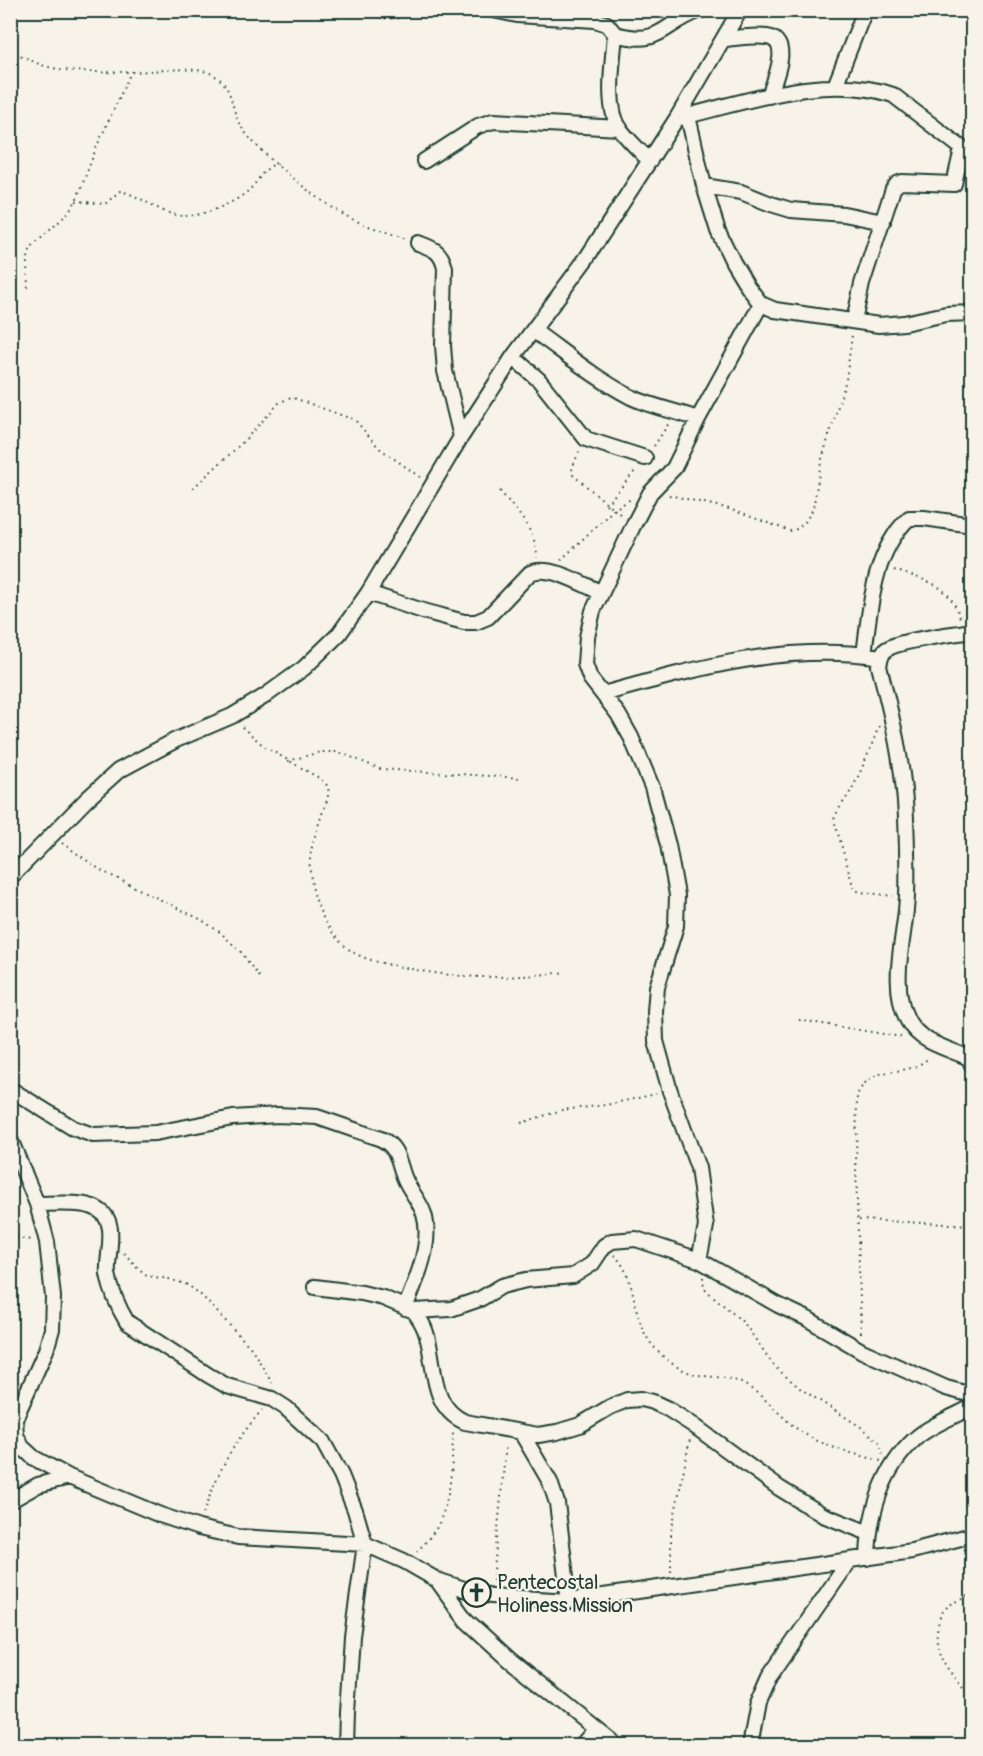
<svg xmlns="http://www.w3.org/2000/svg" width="983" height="1756" viewBox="0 0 983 1756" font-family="Pangolin,sans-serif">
<rect width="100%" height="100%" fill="#f7f3e8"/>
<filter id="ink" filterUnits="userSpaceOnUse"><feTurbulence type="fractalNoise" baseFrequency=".0167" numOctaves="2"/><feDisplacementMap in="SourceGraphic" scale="12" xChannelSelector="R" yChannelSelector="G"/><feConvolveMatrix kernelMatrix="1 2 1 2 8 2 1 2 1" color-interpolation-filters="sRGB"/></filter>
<g filter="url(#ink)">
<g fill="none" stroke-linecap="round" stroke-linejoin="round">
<defs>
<path id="street" d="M493 10 517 15 595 20 607 24 615 34C613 61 605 107 620 129 628 140 640 151 650 161
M615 34C663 47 662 23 701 10
M724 39C737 38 754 35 767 37 793 41 774 81 769 96
M835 86 865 10
M688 116 704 186 718 231 733 262 748 287 761 304 775 310 879 325 904 323 946 314 972 313
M679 118C745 102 827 72 893 95L972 156
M424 161 478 126 493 121 620 128
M704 186 741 192 771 204 791 210 844 214 883 222
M418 243C434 249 441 251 445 268L443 346 445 371 461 437
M854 321 862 284 893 189 897 184 902 182 954 184 962 149
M534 331C565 353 596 379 631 397 652 407 676 411 698 419
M513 357 539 380 586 439 645 458
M368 593 423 611 464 622H476L488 617 530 573C549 564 582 584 600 592
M972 631C954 634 900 640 887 649 881 653 880 660 879 666 892 716 904 767 906 818 907 844 908 870 907 896 906 936 888 983 908 1021 921 1044 948 1048 969 1058L972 1065
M864 655C870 608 873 552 909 518H924L972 525
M603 694C693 669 787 642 881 657
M10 878 87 799 118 771 176 740 232 716 265 696 304 668 339 634 368 593 461 437 513 357 586 259 677 118 740 10
M10 1089 73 1128 93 1135 155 1133 233 1118 278 1115 317 1117 381 1139C398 1147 398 1161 404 1177 409 1190 420 1201 424 1214 433 1243 416 1281 405 1308
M10 1139 37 1204 47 1242 53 1297 52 1329 46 1350 15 1419 16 1435 22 1447 34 1458 69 1477 160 1515 199 1528 238 1537 365 1544 404 1561 437 1580 467 1590 491 1596 569 1601 912 1551 972 1535
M37 1204C53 1204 84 1201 97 1209 120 1221 106 1254 108 1274 111 1291 118 1307 127 1322L208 1375 227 1386 272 1399 286 1408 323 1442 341 1475 355 1510 365 1544 352 1636 347 1713 346 1746
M699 1260 706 1226 698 1168 670 1091 656 1041 655 1011 657 987 676 926 677 895 668 845 652 787 631 737 618 714 590 678 585 664 587 637 593 611 634 524 650 493 674 468 698 419 761 304
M315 1287 362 1293 383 1298 414 1311 451 1309 480 1299 502 1286 526 1280 573 1276 592 1264 604 1246 612 1241 636 1239 699 1260 778 1305 806 1318 862 1351 946 1388 972 1395
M414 1311C420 1319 425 1327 427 1336 436 1367 430 1407 465 1422L538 1435 557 1432 580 1425 610 1407 627 1400 641 1399 653 1402 668 1409 693 1425 779 1488 823 1515 869 1533
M522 1434 550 1482 557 1503 569 1601
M10 1501 38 1485 69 1477
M868 1558C869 1514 882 1469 915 1439 927 1427 957 1415 972 1407
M437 1580 466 1620 510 1660 617 1746
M581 1746 596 1729
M750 1746 758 1703 770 1676 850 1560"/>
</defs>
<use href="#street" stroke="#1f3d34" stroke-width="18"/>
<path stroke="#1f3d34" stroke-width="2" stroke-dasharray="1.5 4.5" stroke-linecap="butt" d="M356 10C374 18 403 24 419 10
M10 50C20 55 30 60 39 64 67 74 102 72 130 72 150 72 196 65 212 74 236 87 229 109 242 128 260 155 321 203 350 218 368 227 388 232 406 239
M76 201 105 204 120 191C143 196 160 215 184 216 201 217 235 203 248 191 258 183 264 165 278 164
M28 288 27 263 29 253 34 245 66 215 76 201 97 146 131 72
M654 446 669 423
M579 452 572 468 573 475 621 515
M193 488 243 442 279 403 291 397 355 420 379 448 420 477
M500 491C516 511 537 531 537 558
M669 495 726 508 790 531 797 529 805 522 813 509 821 462 846 380 852 335
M606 505 636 470
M561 560 613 510 631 499
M894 570C925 581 949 582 960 618
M879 726C871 747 863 767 853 787 847 799 838 807 834 820L854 889 860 892 893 896
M242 727 265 747 319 778 328 786C330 797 324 807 321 817 316 833 308 854 310 871 312 898 325 930 346 947 360 959 380 963 397 966 459 980 504 979 566 972
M288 761 320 752H339L380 769 522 778
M62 843 102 871 200 919 220 932 241 952 261 980
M972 991 970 1004 972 1030
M799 1020 901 1037
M521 1123 562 1110 606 1105 656 1094
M859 1220 972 1225
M10 1237 32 1240
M124 1253 138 1268 148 1276 169 1279 188 1285 202 1296 252 1349 272 1383
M614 1255C637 1276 631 1313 648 1339 658 1355 679 1372 699 1375 714 1378 729 1376 743 1384 764 1395 778 1414 796 1428 821 1447 852 1453 881 1461
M703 1277 704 1287 707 1291 744 1323 775 1367 801 1389 864 1429 880 1443 883 1456
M861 1333 856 1168 857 1095C871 1067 890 1075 914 1067 920 1065 925 1061 930 1057
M203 1514C219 1469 231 1446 262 1410
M417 1552C424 1543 433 1535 438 1525 452 1496 452 1463 453 1432
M967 1552 972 1573
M671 1572V1533L690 1439
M493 1581 506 1444
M972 1591C967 1601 954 1600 946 1608 941 1612 939 1620 938 1625 931 1657 954 1676 972 1699"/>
<use href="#street" stroke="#f7f3e8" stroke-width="14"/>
</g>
</g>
<defs>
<symbol id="church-ring" viewBox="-11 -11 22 22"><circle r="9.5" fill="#f7f3e8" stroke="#1f3d34" stroke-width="1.5"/><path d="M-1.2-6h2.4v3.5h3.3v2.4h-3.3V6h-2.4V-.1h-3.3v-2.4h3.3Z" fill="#1f3d34"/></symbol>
</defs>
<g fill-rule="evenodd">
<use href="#church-ring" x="460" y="1576" width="33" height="33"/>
</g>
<g text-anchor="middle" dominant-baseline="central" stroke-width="4.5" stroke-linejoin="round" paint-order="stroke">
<g font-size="20" fill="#1f3d34" stroke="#f7f3e8" text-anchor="start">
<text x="497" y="1582">Pentecostal<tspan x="497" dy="23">Holiness Mission</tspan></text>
</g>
</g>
<rect width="983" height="1756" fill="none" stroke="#f7f3e8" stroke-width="36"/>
<rect x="18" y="18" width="947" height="1720" fill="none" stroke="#1f3d34" stroke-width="2" filter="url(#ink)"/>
</svg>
